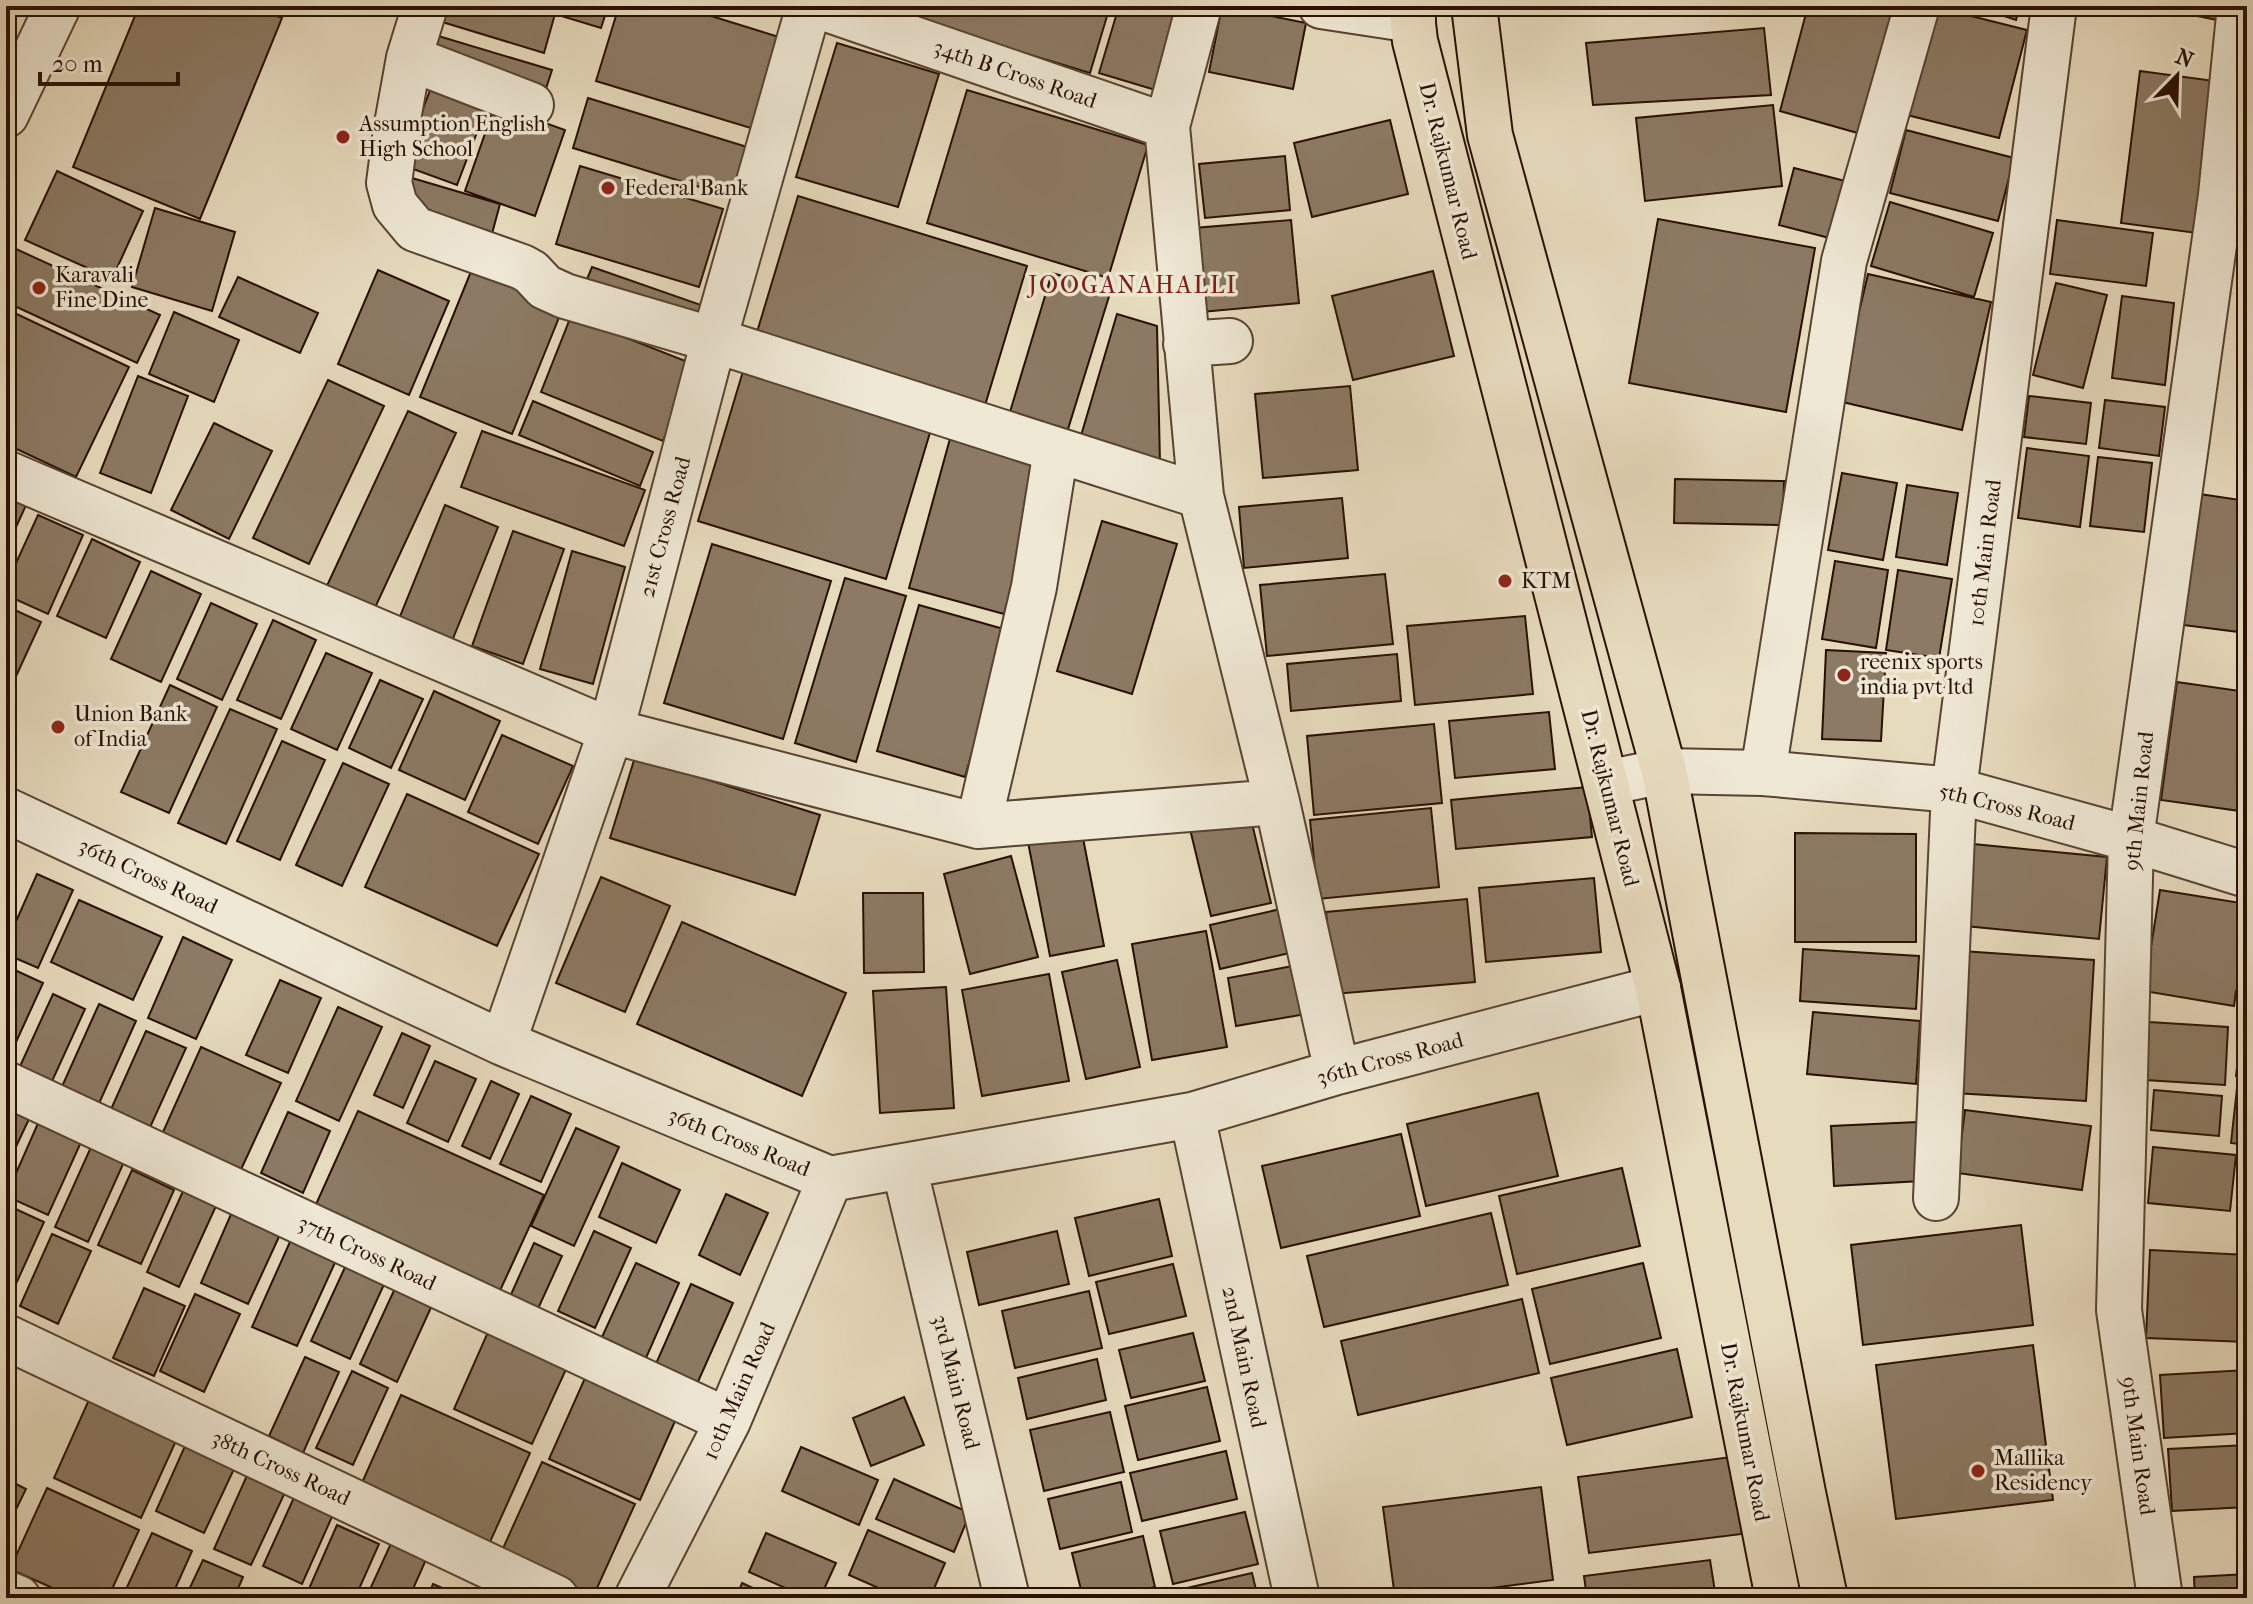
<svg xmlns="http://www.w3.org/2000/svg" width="2253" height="1604" viewBox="0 0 2253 1604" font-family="'IM FELL French Canon',serif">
<rect width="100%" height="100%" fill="#e7dbbe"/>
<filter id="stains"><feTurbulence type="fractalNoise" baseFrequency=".0025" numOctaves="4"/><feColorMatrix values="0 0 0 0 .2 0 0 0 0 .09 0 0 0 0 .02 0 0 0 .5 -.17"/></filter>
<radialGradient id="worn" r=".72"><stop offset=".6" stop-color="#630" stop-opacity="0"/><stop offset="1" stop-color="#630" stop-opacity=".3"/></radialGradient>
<path fill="#8c7a64" stroke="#291003" stroke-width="2" d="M139 6H254L282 18 200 219 73 167Z
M359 6H390L387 14Z
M443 6H608L601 28 555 14 544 53 439 21Z
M619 6H679L782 38 754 129 596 81Z
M870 6H1110L1090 73Z
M1119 6H1188L1162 92 1099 73Z
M1222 6 1306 23 1293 89 1209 72Z
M1560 6H1697V16L1560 9Z
M1808 6H1886L1896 9 1861 134 1780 111Z
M1974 6H2020L2016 20Z
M2149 6H2220L2217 20Z
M1935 7 2027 30 1999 138 1907 115Z
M1764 28 1771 95 1593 105 1586 43Z
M435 35 552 70 544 95 428 59Z
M837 43 939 74 898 207 796 177Z
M2140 71 2222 82 2204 234 2121 223Z
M432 85 487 106 457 185 402 165Z
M967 90 1148 145 1108 278 927 223Z
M588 98 760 151 745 201 573 148Z
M495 105 565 130 535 216 465 191Z
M1773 105 1782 186 1645 201 1636 118Z
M1390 120 1408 194 1312 217 1294 143Z
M1906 130 2014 158 1998 221 1890 193Z
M1285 156 1290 210 1205 218 1199 164Z
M2238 162 2247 163V227L2231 225Z
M580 166 723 209 699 287 556 244Z
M1794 168 1853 183 1837 240 1779 225Z
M57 171 143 211 112 279 25 240Z
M412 178 500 204 490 241 409 204Z
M798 196 1027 266 983 412 754 342Z
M1890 202 1993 233 1974 297 1871 266Z
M155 208 235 232 212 311 132 287Z
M1658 219 1815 248 1786 412 1629 383Z
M1291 220 1299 303 1202 312 1194 228Z
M2057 220 2153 233 2146 286 2050 274Z
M16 249 160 315 137 363 6 302V271Z
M474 264 566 300 512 434 420 397Z
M592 267 701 305 694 323 582 291Z
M378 270 449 301 409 395 338 364Z
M1433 271 1454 356 1353 380 1332 296Z
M1052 273 1111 290 1064 442 1006 425Z
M1868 274 1991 302 1962 430 1838 401Z
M238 277 318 313 300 353 219 317Z
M2056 283 2107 295 2083 388 2033 375Z
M2122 296 2174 303 2165 385 2112 378Z
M6 309 129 367 76 477 6 444Z
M174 312 239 340 214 402 149 374Z
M1117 314 1157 326 1160 464 1080 439Z
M571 316 693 364 663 441 541 392Z
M744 368 932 426 886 579 698 521Z
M138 376 188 396 151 493 100 473Z
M328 380 384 406 309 564 253 538Z
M1350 386 1358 470 1263 478 1255 394Z
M2029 396 2091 403 2086 444 2024 437Z
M2105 400 2165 407 2159 456 2099 448Z
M533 401 653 452 640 486 519 435Z
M408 411 456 433 373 612 325 590Z
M214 423 272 451 229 539 171 510Z
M482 431 645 490 624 546 461 487Z
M951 435 1047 461 1004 614 909 588Z
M2027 448 2089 456 2080 527 2018 518Z
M2098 457 2152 463 2144 532 2090 526Z
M1842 473 1897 483 1883 560 1828 550Z
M1675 479 1784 481 1783 525 1674 523Z
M1907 485 1958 493 1947 565 1896 557Z
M2193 493 2247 501V633L2175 624Z
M6 494 27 503 6 549Z
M1342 498 1348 558 1244 568 1239 507Z
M445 505 498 527 450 646 397 624Z
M38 515 83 535 48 614 6 595V585Z
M1102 521 1177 544 1132 694 1057 671Z
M513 531 564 549 523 664 472 646Z
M92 539 140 562 106 638 57 616Z
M712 544 831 581 783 739 664 703Z
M572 551 625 567 593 684 540 669Z
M1835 561 1888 570 1876 648 1822 639Z
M1898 570 1952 579 1939 658 1886 650Z
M151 571 201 594 161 682 111 659Z
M1385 574 1393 644 1267 656 1260 585Z
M845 578 906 596 856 762 795 743Z
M211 603 257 624 222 700 177 679Z
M919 605 1007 630 965 777 877 751Z
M6 606 41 622 6 698Z
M1525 616 1533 694 1415 705 1407 626Z
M273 620 316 640 281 719 237 700Z
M1826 650 1886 653 1881 741 1822 739Z
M326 653 372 673 337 750 291 729Z
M1397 654 1401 701 1291 711 1287 664Z
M380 680 423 699 391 768 349 748Z
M2177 682 2247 692V812L2161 800Z
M170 685 217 707 169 813 121 792Z
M434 691 500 721 465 800 399 770Z
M230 709 277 729 226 844 178 823Z
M1549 712 1555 769 1455 778 1449 721Z
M1434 724 1442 803 1314 815 1307 736Z
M502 735 573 766 538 844 468 812Z
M282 741 325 760 280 860 237 841Z
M635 757 820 815 795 895 610 838Z
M343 763 389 784 342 886 296 865Z
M1587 787 1592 837 1456 849 1451 800Z
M407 794 539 854 497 946 365 887Z
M1431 808 1439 887 1318 899 1310 820Z
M1250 815 1271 903 1211 916 1190 829Z
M1082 833 1104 946 1050 956 1028 842Z
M1795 833 1916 834V942H1795Z
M1963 843 2107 857 2099 939 1955 925Z
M1011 856 1038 957 970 974 944 874Z
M37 874 73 890 38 968 6 954V944Z
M601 877 670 906 625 1012 556 983Z
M1594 878 1601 952 1486 962 1479 888Z
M2160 890 2247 904V993L2236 991 2234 1006 2144 991Z
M863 893H923L924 972 864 973Z
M1467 899 1475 982 1334 994 1326 912Z
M79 900 162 937 133 1000 51 962Z
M1285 908 1294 952 1220 969 1210 925Z
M682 922 846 993 802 1096 637 1024Z
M1206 931 1227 1047 1152 1060 1132 944Z
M183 937 232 960 196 1039 148 1018Z
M1803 949 1919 956 1916 1009 1800 1001Z
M1962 951 2094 960 2086 1101 1954 1093Z
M1117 960 1140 1067 1086 1079 1062 972Z
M1304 964 1312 1013 1236 1026 1228 978Z
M6 966 43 983 6 1064Z
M1049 974 1069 1081 982 1096 962 990Z
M280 980 321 998 288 1073 246 1055Z
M946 987 954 1108 880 1113 873 991Z
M53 994 85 1009 48 1090 16 1075Z
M99 1004 136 1021 97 1108 60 1091Z
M338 1007 382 1027 339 1121 296 1101Z
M1813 1012 1920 1021 1916 1084 1807 1074Z
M2149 1022 2228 1027 2225 1085 2145 1080Z
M2242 1024H2247V1077L2236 1076Z
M146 1031 186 1048 147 1134 108 1116Z
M402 1033 430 1046 403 1108 374 1095Z
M201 1047 281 1083 238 1176 159 1141Z
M435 1061 476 1079 448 1142 407 1123Z
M491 1081 519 1094 490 1159 462 1146Z
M2237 1088 2247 1089V1145L2231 1143Z
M2154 1090 2222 1096 2219 1136 2151 1130Z
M1538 1093 1558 1176 1426 1206 1407 1124Z
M531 1096 571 1114 541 1182 500 1164Z
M6 1109 29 1119 6 1168Z
M1965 1110 2091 1126 2082 1190 1957 1173Z
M358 1111 544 1195 498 1295 313 1211Z
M288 1112 330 1131 303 1193 261 1173Z
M39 1121 82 1140 48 1215 6 1196Z
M1917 1122 1921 1181 1834 1186 1831 1126Z
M576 1128 619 1147 574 1246 531 1226Z
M1401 1134 1420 1216 1281 1248 1262 1166Z
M91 1147 124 1162 88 1242 55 1227Z
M2153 1147 2236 1155 2230 1211 2148 1203Z
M622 1163 680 1190 656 1243 599 1217Z
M1622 1168 1640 1246 1517 1274 1499 1196Z
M132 1170 174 1190 141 1264 98 1245Z
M183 1191 216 1206 179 1287 147 1272Z
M726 1194 768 1213 740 1275 699 1255Z
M1159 1199 1172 1256 1089 1276 1075 1218Z
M235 1205 284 1226 248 1304 201 1283Z
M9 1206 44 1222 6 1306V1212Z
M1491 1213 1508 1285 1324 1327 1307 1256Z
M2021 1225 2033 1325 1863 1345 1851 1245Z
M594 1231 631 1248 595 1328 558 1311Z
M1057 1231 1069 1284 979 1305 967 1252Z
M52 1234 91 1251 58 1324 20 1306Z
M293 1235 338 1256 297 1346 252 1327Z
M534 1243 562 1256 537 1311 509 1299Z
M2150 1250 2247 1255V1342L2146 1338Z
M347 1263 386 1280 350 1359 311 1341Z
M636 1263 679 1283 646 1358 602 1337Z
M1643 1263 1661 1338 1550 1364 1532 1289Z
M1173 1264 1186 1316 1109 1334 1096 1282Z
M397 1284 434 1301 397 1382 360 1364Z
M691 1284 733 1303 697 1384 655 1366Z
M144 1288 185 1306 154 1376 113 1358Z
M1089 1291 1102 1348 1015 1368 1002 1311Z
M195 1294 240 1314 204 1392 160 1371Z
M1522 1299 1539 1373 1358 1415 1341 1341Z
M488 1332 567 1367 532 1444 454 1409Z
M1193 1333 1205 1381 1131 1398 1119 1350Z
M2033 1345 2053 1500 1896 1519 1876 1365Z
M1677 1349 1692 1417 1567 1445 1551 1378Z
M305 1357 339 1372 303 1453 269 1436Z
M1097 1359 1106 1400 1027 1419 1018 1378Z
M2247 1370V1433L2164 1438 2160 1375Z
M352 1371 388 1388 353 1465 316 1448Z
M585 1378 676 1419 640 1500 549 1459Z
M1207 1387 1220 1441 1138 1460 1125 1406Z
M92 1393 180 1432 141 1518 54 1478Z
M401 1395 530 1453 490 1542 361 1485Z
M904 1397 924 1445 871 1466 853 1418Z
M1110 1412 1124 1472 1044 1491 1030 1430Z
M2247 1445V1507L2172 1511 2168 1449Z
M185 1446 234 1469 204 1533 156 1511Z
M801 1447 878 1480 859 1525 782 1491Z
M1226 1451 1237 1499 1142 1521 1130 1473Z
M1731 1457 1742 1534 1589 1553 1578 1477Z
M542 1462 635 1504 593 1597 500 1555Z
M249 1471 287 1488 251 1565 214 1549Z
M6 1479 26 1489 6 1530Z
M894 1479 970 1513 954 1552 876 1519Z
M1121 1482 1132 1532 1060 1549 1048 1499Z
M1541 1487 1553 1580 1414 1598H1395L1383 1507Z
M47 1488 139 1530 108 1598H75L10 1569Z
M296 1493 335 1510 302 1584 263 1566Z
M1245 1512 1258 1564 1173 1584 1160 1531Z
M337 1525 379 1544 355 1598H324L308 1591Z
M868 1530 945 1563 930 1598H901L849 1575Z
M152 1533 192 1551 171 1598H122Z
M766 1533 836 1563 820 1598H808L749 1572Z
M1143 1536 1155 1587 1107 1598H1083L1072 1553Z
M393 1539 428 1555 409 1598H366Z
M203 1560 243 1577 234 1598H185Z
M1710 1560 1716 1598H1587L1584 1576Z
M1252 1573 1258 1598H1176L1174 1591Z
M2247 1574V1598H2195L2194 1577Z
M742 1583 775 1598H736Z
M433 1584 465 1598H427Z
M243 1588 265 1598H239Z
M1165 1588 1167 1598H1119Z"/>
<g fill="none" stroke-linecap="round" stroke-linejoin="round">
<defs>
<path id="minor" d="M425 6 409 58 396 130 389 183 395 205 415 229 522 267 531 272 545 287 565 296 714 340 1201 496
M818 6 1167 126
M1199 6 1167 126 1201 496 1277 802 1337 1072
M1321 6 1413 20
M409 58 531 105
M6 115 58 6
M1186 344 1230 341
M6 473 611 731 978 826 1277 802
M1763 773 1844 261 1917 6
M1606 783 1664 771 1763 773 1954 790 2131 839 2247 875
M6 810 503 1043 830 1179 1192 1115 1337 1072 1658 988
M978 826 1034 587 1056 450
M503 1043 611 731 714 340 809 6
M6 1084 728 1421
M1192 1115 1297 1598
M904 1166 1007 1598
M1936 1198 1954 790 2054 6
M6 1337 556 1598
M6 1593 18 1598
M637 1598 728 1421 830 1179
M2160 1598 2119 1310 2131 839 2221 195 2240 6"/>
<path id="major" d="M1411 6 1415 41 1658 988 1778 1598
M1474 6 1490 135 1664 771 1803 1493 1825 1598"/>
</defs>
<use href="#minor" stroke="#584332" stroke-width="48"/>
<use href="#major" stroke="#291003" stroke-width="48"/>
<use href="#minor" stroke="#efe8d5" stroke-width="44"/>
<use href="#major" stroke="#e7dbbe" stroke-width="44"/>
</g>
<g fill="#8f2418" stroke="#efe8d5" stroke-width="3">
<circle cx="343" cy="137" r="8"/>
<circle cx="608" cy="188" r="8"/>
<circle cx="39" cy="288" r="8"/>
<circle cx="1505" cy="581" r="8"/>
<circle cx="1844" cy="675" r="8"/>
<circle cx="58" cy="727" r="8"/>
<circle cx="1978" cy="1471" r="8"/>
</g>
<g text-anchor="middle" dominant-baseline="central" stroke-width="7" stroke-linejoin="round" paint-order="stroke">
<g font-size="22" fill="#291003" stroke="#efe8d5">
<text transform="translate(1015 74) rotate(19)">34th B Cross Road</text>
<text transform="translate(1448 171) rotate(76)">Dr. Rajkumar Road</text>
<text transform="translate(665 527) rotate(-75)">21st Cross Road</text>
<text transform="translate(1985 553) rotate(-83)">10th Main Road</text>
<text transform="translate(1610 798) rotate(76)">Dr. Rajkumar Road</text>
<text transform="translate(2139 801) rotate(-84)">9th Main Road</text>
<text transform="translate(2007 807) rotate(14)">5th Cross Road</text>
<text transform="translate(148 876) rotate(25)">36th Cross Road</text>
<text transform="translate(1390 1059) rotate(-15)">36th Cross Road</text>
<text transform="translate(739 1142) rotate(22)">36th Cross Road</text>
<text transform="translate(367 1253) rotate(25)">37th Cross Road</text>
<text transform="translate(1244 1357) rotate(78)">2nd Main Road</text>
<text transform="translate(956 1382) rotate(76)">3rd Main Road</text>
<text transform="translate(739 1391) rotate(-66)">10th Main Road</text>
<text transform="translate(1745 1432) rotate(79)">Dr. Rajkumar Road</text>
<text transform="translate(2138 1446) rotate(82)">9th Main Road</text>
<text transform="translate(281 1468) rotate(25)">38th Cross Road</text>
</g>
<g font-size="22" fill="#291003" stroke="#efe8d5" text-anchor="start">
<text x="359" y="124">Assumption English<tspan x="359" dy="25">High School</tspan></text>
<text x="624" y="188">Federal Bank</text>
<text x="55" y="275">Karavali<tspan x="55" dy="25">Fine Dine</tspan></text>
<text x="1521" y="581">KTM</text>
<text x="1860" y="662">reenix sports<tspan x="1860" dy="25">india pvt ltd</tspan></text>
<text x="74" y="714">Union Bank<tspan x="74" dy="25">of India</tspan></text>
<text x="1994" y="1458">Mallika<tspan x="1994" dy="25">Residency</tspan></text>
</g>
<g font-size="24" letter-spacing="2" fill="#7a1f14" stroke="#efe8d5">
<text x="1133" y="285">JOOGANAHALLI</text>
</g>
</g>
<rect width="2253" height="1604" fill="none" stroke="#e7dbbe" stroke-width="32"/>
<rect x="8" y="8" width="2237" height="1588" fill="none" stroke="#291003" stroke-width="4"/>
<rect x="16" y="16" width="2221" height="1572" fill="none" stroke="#291003" stroke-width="2"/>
<g transform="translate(2177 76) rotate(23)" stroke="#efe8d5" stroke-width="6" paint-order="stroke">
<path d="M0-6L14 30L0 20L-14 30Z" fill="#291003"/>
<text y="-12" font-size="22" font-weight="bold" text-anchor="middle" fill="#291003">N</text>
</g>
<path d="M40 72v12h138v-12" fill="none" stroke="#291003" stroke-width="4"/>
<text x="52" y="72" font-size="24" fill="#291003" stroke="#efe8d5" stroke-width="6" paint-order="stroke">20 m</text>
<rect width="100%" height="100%" filter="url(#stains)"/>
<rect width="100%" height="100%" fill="url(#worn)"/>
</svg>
